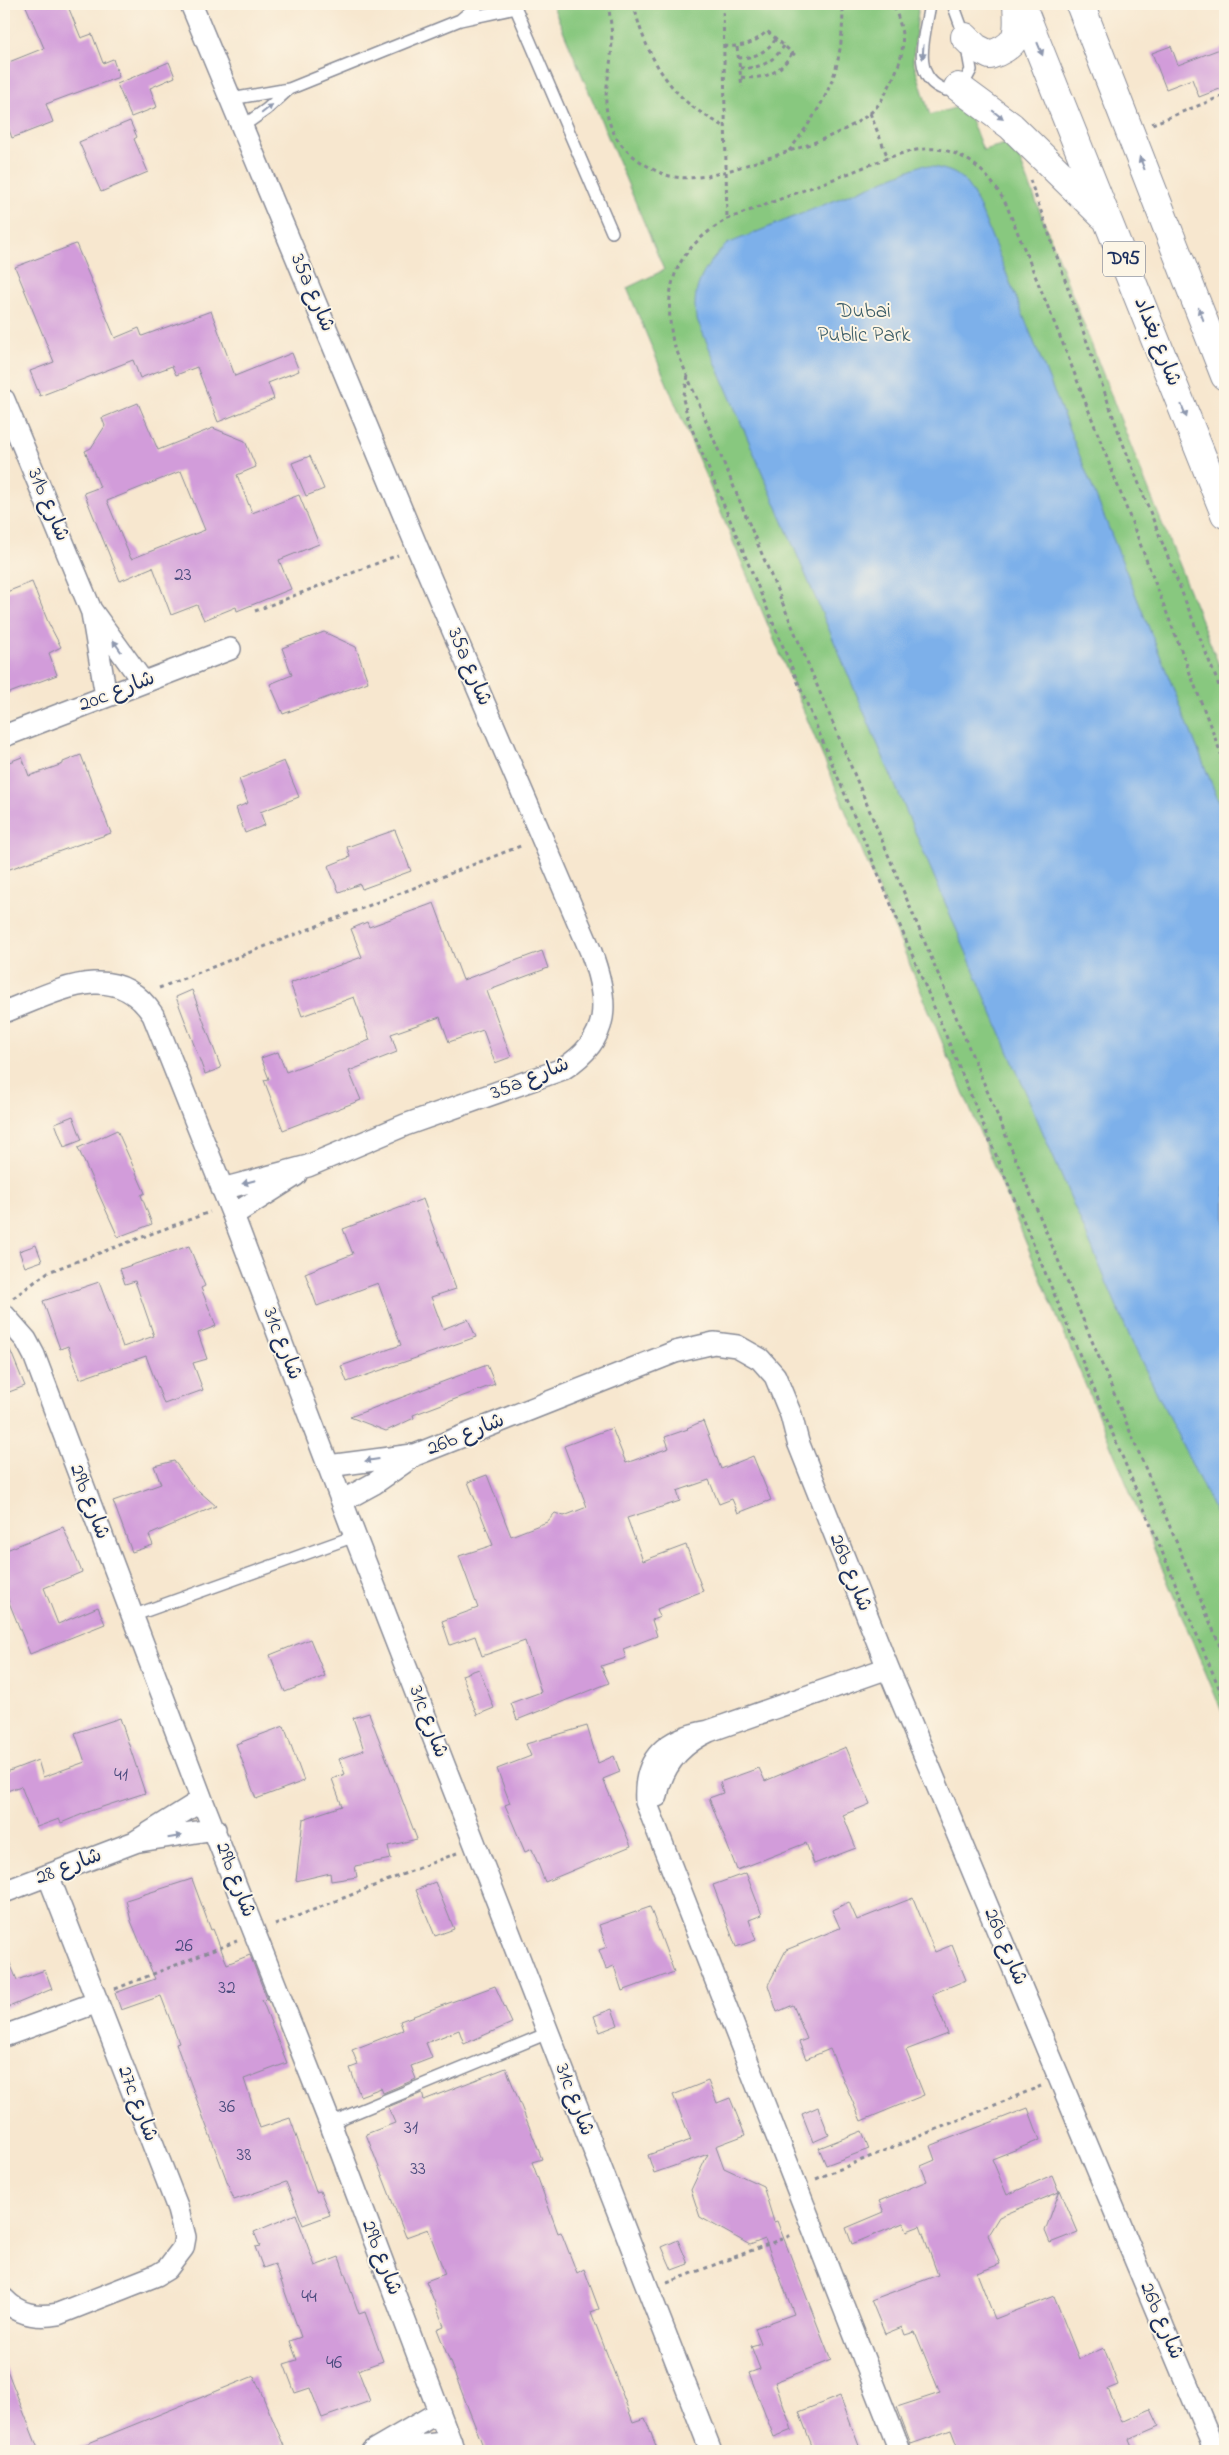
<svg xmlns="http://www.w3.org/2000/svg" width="1229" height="2455" viewBox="0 0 1229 2455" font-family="'Indie Flower','Playpen Sans Arabic',sans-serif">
<rect width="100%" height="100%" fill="#fcf5e5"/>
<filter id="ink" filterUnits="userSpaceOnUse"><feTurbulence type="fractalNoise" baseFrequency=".02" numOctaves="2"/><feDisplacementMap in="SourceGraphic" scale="10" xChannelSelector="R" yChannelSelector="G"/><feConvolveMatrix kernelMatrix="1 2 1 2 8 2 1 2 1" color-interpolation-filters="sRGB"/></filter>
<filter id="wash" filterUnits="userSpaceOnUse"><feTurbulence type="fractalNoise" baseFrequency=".0096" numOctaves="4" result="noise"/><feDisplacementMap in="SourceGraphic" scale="20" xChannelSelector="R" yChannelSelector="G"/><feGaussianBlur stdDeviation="1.12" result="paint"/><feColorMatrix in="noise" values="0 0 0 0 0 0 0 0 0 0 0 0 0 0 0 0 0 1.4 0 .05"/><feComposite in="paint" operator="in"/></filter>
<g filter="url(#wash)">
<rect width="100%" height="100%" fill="#f7e7cf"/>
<path fill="#88c87f" stroke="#527c6e" d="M552 4H915L918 11 913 60 930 115 965 105 983 150 1013 142 1127 436 1225 680V1719L627 288 664 270Z"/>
<path fill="#7db0ea" stroke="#4c70a4" d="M922 165C955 171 962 172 978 203L1225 817V1532L1132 1342 696 317C691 286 706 265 727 244Z"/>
<g id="blocks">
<path fill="#d29cda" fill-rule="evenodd" d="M25 4H67L81 38 92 34 103 63 113 59 119 77 46 104 53 122 12 138 4 116V64L44 48Z
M1171 46 1178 65 1225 47V87L1199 97 1192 79 1166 89 1152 53Z
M169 62 175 77 150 88 157 107 131 117 117 84Z
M130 121 137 137 134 139 148 172 101 192 79 142Z
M76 244 115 338 139 328 142 336 211 311 235 376 292 353 299 371 268 383 274 399 218 422 197 367 176 375 172 366 140 378 133 360 40 396 30 371 54 362 15 267Z
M138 403 158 450 213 428 245 441 256 467 237 475 252 513 299 495 319 544 279 560 291 589 237 611 236 607 204 620 197 605 171 615 153 567 120 581 84 493 100 487 85 451 91 448 105 426 102 418ZM181 471 205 530 131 559 107 501Z
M310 456 324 489 306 496 292 463Z
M32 582 48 622 61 647 49 653 57 675 4 695V593Z
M324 632 356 647 368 682 283 714 270 684 292 675 282 648Z
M81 755 111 833 4 871V764L22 757 29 776 63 764V762Z
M284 761 299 797 260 812 265 825 245 833 236 808 248 803 239 779Z
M395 830 411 871 362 889 360 884 339 892 328 866 350 857 347 847Z
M434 903 463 980 542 951 548 968 487 991 511 1057 495 1063 483 1030 449 1042 440 1017 391 1034 397 1052 349 1071 361 1100 283 1130 264 1080 269 1079 261 1058 278 1052 286 1072 370 1040 354 997 302 1016 290 983 362 957 351 929 367 922 369 927Z
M192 990 221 1068 205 1074 176 997Z
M73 1116 82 1140 64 1147 55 1123Z
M117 1130 145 1193 141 1195 152 1224 118 1237 78 1148Z
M423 1199 456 1289 431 1297 443 1329 468 1319 476 1337 347 1382 341 1366 401 1345 378 1283 317 1306 305 1273 353 1254 343 1229Z
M36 1245 42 1261 25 1267 19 1251Z
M189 1246 205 1286 201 1288 216 1326 198 1333 207 1359 193 1363 203 1390 164 1404 146 1356 80 1379 68 1346 60 1349 43 1301 99 1282 123 1347 154 1336 135 1281 125 1284 120 1269Z
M4 1335 25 1386 9 1392 4 1378Z
M487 1365 495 1384 413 1415 414 1418 386 1431 350 1417Z
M703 1421 721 1469 753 1456 771 1500 738 1513 732 1499 719 1504 709 1480 677 1491 680 1501 627 1518 643 1561 686 1545 703 1591 657 1609 660 1617 652 1620 657 1636 623 1649 626 1658 601 1666 609 1683 517 1720 511 1703 541 1692 525 1641 482 1656 475 1636 450 1645 442 1621 478 1608 459 1556 493 1545 468 1482 487 1475 511 1536 547 1522 555 1513 564 1516 587 1507 564 1446 612 1428 626 1463 669 1448 665 1437 688 1429 687 1428Z
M174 1461 192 1485 216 1506 149 1535 153 1545 132 1552 113 1501 161 1484 154 1466Z
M63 1527 82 1572 44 1588 58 1624 98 1607 105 1624 30 1654 4 1590V1551Z
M310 1639 325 1676 285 1692 270 1655Z
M479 1669 494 1708 477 1715 462 1675Z
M369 1713 417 1839 388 1846 391 1859 355 1866 357 1877 331 1881 330 1873 296 1881 303 1819 342 1806 332 1779 345 1774 339 1759 364 1750 353 1718Z
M120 1718 145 1793 90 1811 61 1823 59 1819 37 1827 21 1786 4 1792V1773L38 1760 43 1777 85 1762 75 1733Z
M284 1726 304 1781 256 1799 236 1744Z
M587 1726 598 1763 614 1756 620 1772 603 1779 631 1846 545 1882 532 1849 525 1852 505 1805 510 1803 497 1769 531 1756 526 1744Z
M846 1747 870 1804 843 1815 856 1848 814 1864 806 1843 737 1870 709 1798 723 1793 720 1782 759 1768 765 1781Z
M746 1873 762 1915 749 1920 756 1940 736 1947 713 1885Z
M192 1879 211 1930 213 1929 227 1964 250 1955 267 1999 262 2000 287 2063 244 2079 260 2128 290 2118 316 2192 320 2191 330 2215 303 2225 286 2182 234 2200 176 2044 179 2043 161 1996 121 2010 115 1993 155 1979 131 1921 126 1900Z
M435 1882 454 1929 435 1936 416 1890Z
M913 1898 935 1952 952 1945 966 1980 932 1994 948 2034 906 2050 924 2095 861 2121 830 2049 806 2059 799 2042 807 2039 793 2005 777 2012 768 1985 786 1950 840 1928 832 1910 849 1902 857 1920Z
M650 1907 674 1972 622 1991 614 1966 606 1969 599 1950 607 1947 599 1925Z
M4 1949 17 1980 45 1970 52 1989 4 2009Z
M495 1986 512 2023 464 2044 459 2030 426 2043 432 2058 411 2066 416 2079 383 2093 381 2088 360 2096 350 2068 358 2065 352 2050 403 2030 400 2021Z
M612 2009 618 2025 600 2032 594 2016Z
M506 2068 542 2159 532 2162 558 2233 561 2232 577 2273 584 2269 599 2309 591 2312 633 2422 645 2418 658 2451H485L437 2329 444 2326 426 2281 445 2274 428 2229 406 2237 366 2134 395 2123 388 2107 422 2093 424 2100Z
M708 2081 717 2103 730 2098 745 2135 716 2146 724 2168 763 2186 774 2222 777 2221 831 2360 775 2382 792 2430 774 2437 749 2373 760 2369 751 2346 761 2343 755 2328 794 2314 765 2239 750 2245 700 2217 691 2190 708 2154 654 2173 648 2155 691 2140 673 2095Z
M818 2107 829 2135 813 2142 802 2114Z
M1028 2108 1040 2140 992 2159 1007 2195 1052 2175 1059 2192 999 2217 988 2235 1000 2264 977 2273 995 2319 1054 2296 1079 2359 1104 2348 1118 2385 1108 2389 1122 2422 1151 2409 1159 2426 1129 2439 1134 2451H959L951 2430 911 2444 897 2407 940 2393 915 2332 905 2335 902 2327 885 2334 871 2300 938 2275 920 2226 907 2231 903 2223 852 2244 846 2228 884 2212 879 2201 927 2181 921 2166 935 2160 930 2146Z
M862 2131 869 2149 826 2165 819 2148Z
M1060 2190 1078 2232 1050 2243 1045 2231Z
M296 2214 315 2266 339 2257 359 2314 365 2312 383 2361 358 2370 370 2401 322 2418 310 2388 295 2393 284 2364 297 2360 290 2341 301 2337 275 2264 263 2268 255 2247 260 2246 254 2232Z
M678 2240 688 2264 672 2270 662 2247Z
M4 2365H5L39 2451H4Z
M254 2376 284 2446 272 2451H69Z
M840 2396 861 2451H814L799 2412Z"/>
</g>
</g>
<g filter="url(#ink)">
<use href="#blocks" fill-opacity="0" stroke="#898b96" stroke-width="1"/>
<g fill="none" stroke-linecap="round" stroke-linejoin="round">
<defs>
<path id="service" d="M514 4 612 232
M930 4C926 32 908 78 946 90L964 83 971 70 965 37 953 4
M460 20 479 4
M231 99 289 89 460 20 516 8
M243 126 267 109 289 89
M132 1616 355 1536
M330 2123 548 2033"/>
<path id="minor" d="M191 4 417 547 591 952C609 1001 612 1038 563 1069L405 1125 308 1166 222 1189
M4 400 91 610 143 682
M92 613 106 696
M4 736 230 649
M4 1012C54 993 115 956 153 1015L233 1215 355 1536 711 2451
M233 1215 296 1175
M4 1315 26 1340 34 1355 202 1800 330 2123 454 2451
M328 1466 413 1455
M342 1501 375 1483 415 1455 675 1352 714 1343 737 1346 760 1359 775 1376 791 1415 798 1442 888 1668 1215 2451
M709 1731C667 1738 643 1757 646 1802L900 2451
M657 1796C662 1765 681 1744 709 1731L888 1668
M140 1841 215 1829
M4 1892 135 1842 202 1800
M4 2036 98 2002
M4 2299C19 2315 37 2318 58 2314L157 2275 167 2269 183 2248 185 2237 177 2206 48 1875
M372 2451 439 2412
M378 2451 451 2442"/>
<path id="primary" d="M1021 4 1225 514
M1080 4 1225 376
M965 37 976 48 990 55C1020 45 1019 33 1017 4
M958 87 1011 126 1102 215"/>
</defs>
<use href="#service" stroke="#898b96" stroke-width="14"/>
<use href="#minor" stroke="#898b96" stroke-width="24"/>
<use href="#primary" stroke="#898b96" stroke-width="30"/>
<path stroke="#898b96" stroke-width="3" stroke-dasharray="4 4" stroke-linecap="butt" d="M608 4C611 21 613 39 611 56 608 87 599 107 616 137 625 153 649 169 666 175 697 184 733 169 762 160 798 148 839 137 869 114 881 105 888 89 894 76 907 48 904 31 893 4
M634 4C641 41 660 79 689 104 700 113 713 120 725 127
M723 4 727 219
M724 46C742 47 754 44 767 31L796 56
M737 47 742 87
M738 58C755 58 766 52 776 39
M740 68C760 69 773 62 784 46
M741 77C765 80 780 73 792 53
M870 113 888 158
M1152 124 1225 95
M789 151C829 98 843 71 843 4
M1030 180 1120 436 1225 701
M688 376 683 399 689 422 1225 1702
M255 611 398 555
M1225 764 1065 349 1006 204C991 177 970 153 937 149 909 146 868 166 842 176 804 190 765 205 727 219 676 250 662 283 673 342L1225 1658
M159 988 523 845
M13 1298 48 1272 210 1212
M275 1925 457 1853
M115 1989 237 1941
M816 2179 1041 2086
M667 2283 792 2235"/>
<use href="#service" stroke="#fff" stroke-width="11"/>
<use href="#minor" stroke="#fff" stroke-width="21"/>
<use href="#primary" stroke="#fff" stroke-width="28"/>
</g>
<defs><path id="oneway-solid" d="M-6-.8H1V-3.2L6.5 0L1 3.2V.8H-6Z" transform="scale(1.25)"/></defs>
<g fill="#8d97ae">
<use href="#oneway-solid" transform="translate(1040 49) rotate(68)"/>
<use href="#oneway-solid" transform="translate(923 52) rotate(94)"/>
<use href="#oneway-solid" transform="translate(267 109) rotate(-39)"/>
<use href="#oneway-solid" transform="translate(998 115) rotate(39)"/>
<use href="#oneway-solid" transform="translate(1142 163) rotate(-111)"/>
<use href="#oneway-solid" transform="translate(1201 314) rotate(-111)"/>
<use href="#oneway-solid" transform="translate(1184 411) rotate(68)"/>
<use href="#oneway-solid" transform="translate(117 646) rotate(-125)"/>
<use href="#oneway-solid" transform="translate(249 1182) rotate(165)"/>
<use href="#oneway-solid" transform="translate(372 1460) rotate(172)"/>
<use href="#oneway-solid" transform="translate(175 1837) rotate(-10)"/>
</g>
</g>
<g text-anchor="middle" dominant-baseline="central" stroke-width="4" stroke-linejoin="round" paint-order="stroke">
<g font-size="19" fill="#494a7d">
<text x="183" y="575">23</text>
<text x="121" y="1775">41</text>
<text x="184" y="1946">26</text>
<text x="227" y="1988">32</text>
<text x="227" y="2107">36</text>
<text x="411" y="2128">31</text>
<text x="244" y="2155">38</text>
<text x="418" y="2169">33</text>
<text x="309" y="2297">44</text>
<text x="334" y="2363">46</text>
</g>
<rect fill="#fcf5e5" stroke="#5e6a86" stroke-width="1" x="1103" y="241.5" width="42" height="35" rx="4"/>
<g font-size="20" font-weight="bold" fill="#1b2f5e">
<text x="1124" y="259">D95</text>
</g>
<g font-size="21" fill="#1b2f5e" stroke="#fcf5e5">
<text transform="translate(312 293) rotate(67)">35a شارع</text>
<text transform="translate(1157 342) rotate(68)">شارع بغداد</text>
<text transform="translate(48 505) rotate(67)">31b شارع</text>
<text transform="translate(469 667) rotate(67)">35a شارع</text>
<text transform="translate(117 692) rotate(-21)">20c شارع</text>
<text transform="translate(530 1079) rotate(-22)">35a شارع</text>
<text transform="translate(282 1344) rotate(69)">31c شارع</text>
<text transform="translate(466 1435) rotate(-22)">26b شارع</text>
<text transform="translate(89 1502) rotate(69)">29b شارع</text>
<text transform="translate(850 1573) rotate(68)">26b شارع</text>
<text transform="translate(428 1722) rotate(69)">31c شارع</text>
<text transform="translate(69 1867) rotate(-21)">شارع 28</text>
<text transform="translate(235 1880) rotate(69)">29b شارع</text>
<text transform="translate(1005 1947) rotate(67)">26b شارع</text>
<text transform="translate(574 2100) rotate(69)">31c شارع</text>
<text transform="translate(137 2104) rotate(69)">27c شارع</text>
<text transform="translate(381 2258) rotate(69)">29b شارع</text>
<text transform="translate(1161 2321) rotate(67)">26b شارع</text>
</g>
<g font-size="21" fill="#3c5d68" stroke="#fcf5e5">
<text x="864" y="312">Dubai<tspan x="864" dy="24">Public Park</tspan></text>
</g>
</g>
<rect width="1229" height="2455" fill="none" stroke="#fcf5e5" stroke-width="20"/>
</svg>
